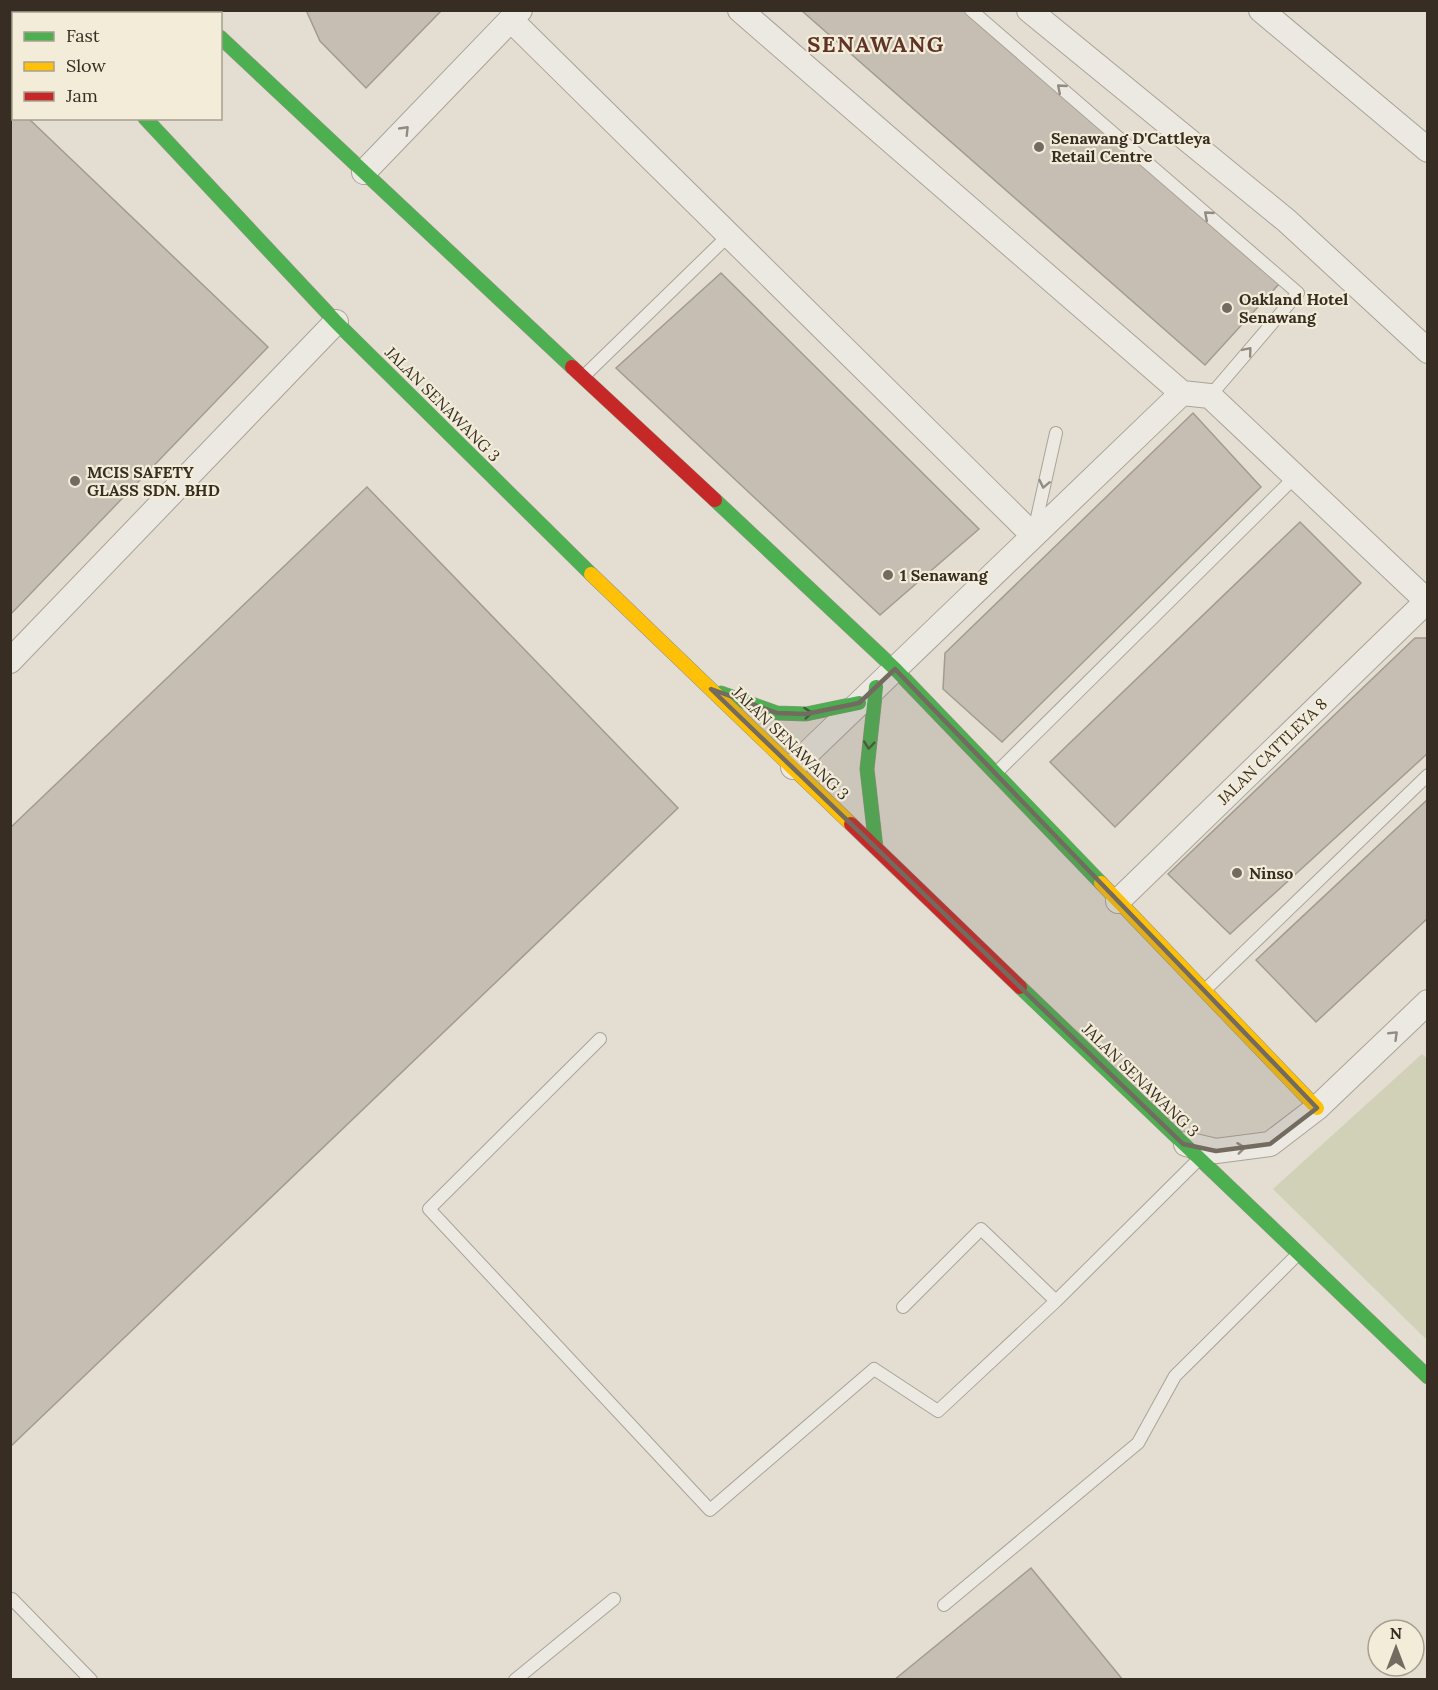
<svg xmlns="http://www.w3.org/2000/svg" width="1438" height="1690" viewBox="0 0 1438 1690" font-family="Lora,serif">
<rect width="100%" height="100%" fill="#e3ded1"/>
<path fill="#d0d1b6" d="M1422 1054 1428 1059 1427 1340 1273 1189Z"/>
<path fill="#c6beb2" stroke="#a39b91" stroke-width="1.5" d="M306 10H442L366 88 320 41Z
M801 10H964L1279 284 1205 365Z
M10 102 14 105V118H28L268 347 10 615Z
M721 273 979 529 880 615 616 368Z
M1193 413 1261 487 1002 742 943 689 945 653Z
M367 487 678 808 10 1447V828Z
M1300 522 1361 583 1115 827 1050 762Z
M1415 638H1428V753L1230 934 1168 874Z
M1428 799V918L1316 1022 1256 960Z
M1031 1568 1123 1680H894Z"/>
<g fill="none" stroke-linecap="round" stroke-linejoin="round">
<defs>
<path id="lane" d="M971 10 1298 293 1210 396
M584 376 729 235
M1034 531 1056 433
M996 773 1295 477
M1205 990 1428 775
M600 1039 429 1209 710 1510 874 1369 938 1411 1056 1301 1199 1159
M903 1307 981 1229 1056 1301
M12 1599 91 1680
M944 1605 1138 1443 1175 1376 1298 1254
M515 1680 614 1599"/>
<path id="street" d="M192 10 196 14
M740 10 1182 393 1210 396 1428 602
M1029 10 1287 221 1428 351
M1261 10 1428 150
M511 20 1033 535
M364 172 520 10
M10 661 336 322
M793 767 1182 393
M1118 901 1426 602
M1186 1144 1216 1151 1270 1144 1317 1108 1428 1002"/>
<path id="fast" d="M47 10 49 14
M220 37 572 367
M145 118 336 322 591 574
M715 500 895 669 1101 883
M876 687 867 769 876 848
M721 693 777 713 806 714 859 703
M1020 987 1428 1377"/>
<path id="slow" d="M591 574 851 824
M1101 883 1317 1108"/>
<path id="jam" d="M572 367 715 500
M851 824 1020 987"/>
</defs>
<use href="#lane" stroke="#a9a399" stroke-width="14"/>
<use href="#street" stroke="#a9a399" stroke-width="26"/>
<use href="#fast" stroke="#98938a" stroke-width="15"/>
<use href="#slow" stroke="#98938a" stroke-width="15"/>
<use href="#jam" stroke="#98938a" stroke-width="15"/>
<use href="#lane" stroke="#ece9e2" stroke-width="12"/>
<use href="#street" stroke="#ece9e2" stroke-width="24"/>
<use href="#fast" stroke="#4caf50" stroke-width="14"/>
<use href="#slow" stroke="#ffc107" stroke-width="14"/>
<use href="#jam" stroke="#c62828" stroke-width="14"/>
</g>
<defs><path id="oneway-chevron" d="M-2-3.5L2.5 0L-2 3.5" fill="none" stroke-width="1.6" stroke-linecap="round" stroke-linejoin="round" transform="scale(1.5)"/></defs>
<g stroke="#928b82">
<use href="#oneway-chevron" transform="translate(1061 88) rotate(-139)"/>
<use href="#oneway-chevron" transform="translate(405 130) rotate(-46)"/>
<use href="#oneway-chevron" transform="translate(1208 215) rotate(-139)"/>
<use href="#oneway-chevron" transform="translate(1248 351) rotate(-50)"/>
<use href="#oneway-chevron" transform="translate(1044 484) rotate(102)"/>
<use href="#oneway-chevron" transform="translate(1394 1035) rotate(-44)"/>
<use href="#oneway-chevron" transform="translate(1241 1148) rotate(-7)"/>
</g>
<g stroke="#3e5a32">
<use href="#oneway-chevron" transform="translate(808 713) rotate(-6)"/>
<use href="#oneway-chevron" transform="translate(869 745) rotate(96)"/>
</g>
<path fill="#736b5f" fill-opacity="0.2" stroke="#736b5f" stroke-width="4.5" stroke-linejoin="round" d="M895 669 1317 1108 1270 1144 1216 1151 1183 1144 711 689 777 713 806 714 859 703Z"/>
<g fill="#736b5f" stroke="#f2ecd9" stroke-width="2">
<circle cx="1039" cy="147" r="6"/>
<circle cx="1227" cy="308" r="6"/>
<circle cx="75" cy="481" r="6"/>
<circle cx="888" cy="575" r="6"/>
<circle cx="1237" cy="873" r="6"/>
</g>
<g text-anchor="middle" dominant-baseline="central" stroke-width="4.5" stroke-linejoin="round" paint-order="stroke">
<g font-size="16" font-weight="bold" fill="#372d22" stroke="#f2ecd9" text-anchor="start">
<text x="1051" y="138">Senawang D'Cattleya<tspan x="1051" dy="18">Retail Centre</tspan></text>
<text x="1239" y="299">Oakland Hotel<tspan x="1239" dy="18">Senawang</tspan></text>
<text x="87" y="472">MCIS SAFETY<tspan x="87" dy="18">GLASS SDN. BHD</tspan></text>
<text x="900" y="575">1 Senawang</text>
<text x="1249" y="873">Ninso</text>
</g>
<g font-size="16" fill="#372d22" stroke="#f2ecd9">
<text transform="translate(443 404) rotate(45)">JALAN SENAWANG 3</text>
<text transform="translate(791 743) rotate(44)">JALAN SENAWANG 3</text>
<text transform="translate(1272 751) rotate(-44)">JALAN CATTLEYA 8</text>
<text transform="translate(1141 1080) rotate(44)">JALAN SENAWANG 3</text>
</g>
<g font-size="22" font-weight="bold" letter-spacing="1.5" fill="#5f3426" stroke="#f2ecd9">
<text x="876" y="44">SENAWANG</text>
</g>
</g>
<rect width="1438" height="1690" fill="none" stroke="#372d22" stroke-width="24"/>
<rect x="12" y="12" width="210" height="108" fill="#f2ecd9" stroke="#a7a090" stroke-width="1.5"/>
<rect x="24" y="32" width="30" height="9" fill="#4caf50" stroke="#a7a090" stroke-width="1.5"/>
<text x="66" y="42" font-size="18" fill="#372d22">Fast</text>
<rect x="24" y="62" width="30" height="9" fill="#ffc107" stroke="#a7a090" stroke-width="1.5"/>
<text x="66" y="72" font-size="18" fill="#372d22">Slow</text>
<rect x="24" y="92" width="30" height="9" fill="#c62828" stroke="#a7a090" stroke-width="1.5"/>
<text x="66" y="102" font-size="18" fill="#372d22">Jam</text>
<g transform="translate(1396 1648)"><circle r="28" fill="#f2ecd9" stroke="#a7a090" stroke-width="1.5"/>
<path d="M0-4.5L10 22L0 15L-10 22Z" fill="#736b5f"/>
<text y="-9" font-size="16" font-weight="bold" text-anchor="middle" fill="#372d22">N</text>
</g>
</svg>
